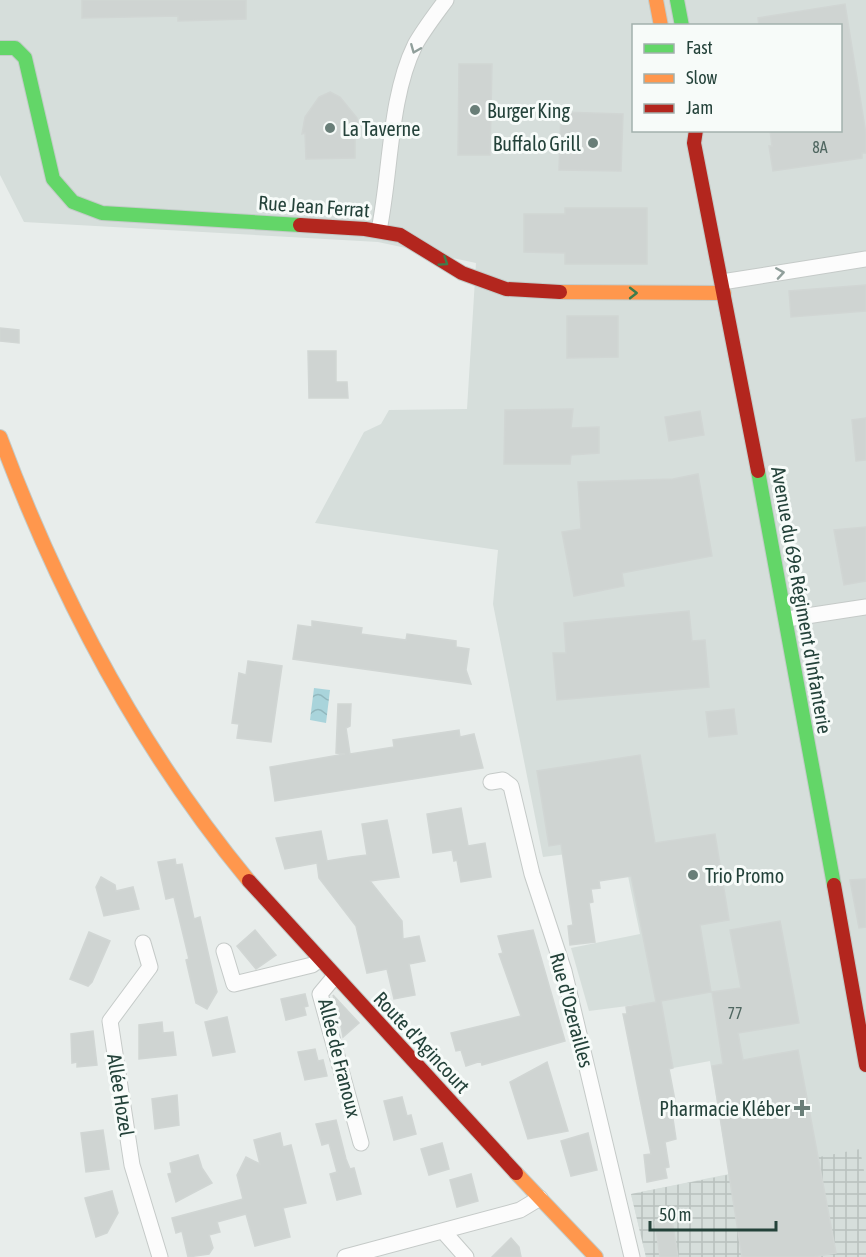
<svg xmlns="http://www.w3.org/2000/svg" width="866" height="1257" viewBox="0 0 866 1257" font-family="'Asap Condensed',sans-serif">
<defs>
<pattern id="industrial-grid" width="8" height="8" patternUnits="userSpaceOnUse" patternTransform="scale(1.5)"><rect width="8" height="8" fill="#d6dedb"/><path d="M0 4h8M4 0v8" fill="none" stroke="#b8c0bd"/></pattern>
<pattern id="water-waves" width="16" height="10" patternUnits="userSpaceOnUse" patternTransform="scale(1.5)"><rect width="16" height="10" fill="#a9d4db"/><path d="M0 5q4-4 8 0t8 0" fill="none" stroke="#91b7bd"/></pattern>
</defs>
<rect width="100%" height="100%" fill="#e8edeb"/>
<path fill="#d6dedb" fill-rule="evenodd" d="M0 0H866V1257H646L631 1194 729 1174 710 1061 673 1068 662 1008 658 1002 589 1011 571 948 640 934 622 847 543 857 493 604 498 550 315 523 364 432 381 424 389 410 467 409 476 263 378 242 24 222 0 175ZM634 26H840V130H634Z"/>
<path fill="url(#industrial-grid)" d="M860 1149 866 1182V1257H646L631 1194Z"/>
<path fill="url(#water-waves)" d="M314 688 330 690 326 723 310 720Z"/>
<path fill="#cfd4d2" stroke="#d1d6d4" stroke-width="1.5" d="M82 0H246V19L178 21V16L82 18Z
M845 4 866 134V153H862V158L773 171 769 146H772L770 130H840V26H759L758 18Z
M459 64H492L490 155H458Z
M330 92 340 97 357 118 359 135H355V158L306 159 305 133 302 134 305 117 319 97Z
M561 112 623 114 621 171 559 170Z
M565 208H647V264H565V253L524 252V214H565Z
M866 285V311L791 317 789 291Z
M567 316H618V357L567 358Z
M0 328 19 330V343L0 341Z
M308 351H336V382H347L348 398H309Z
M573 409 571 428 599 427V453L571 455 570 464H504L505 410Z
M700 411 704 435 669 441 665 417Z
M866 418V460L856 461 852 420Z
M698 474 712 556 622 573 624 586 574 596 562 532 581 529 578 482 673 479Z
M866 527V581L844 585 834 530Z
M689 611 692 641 705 640 709 687 557 700 553 653H566L564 623Z
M312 621 362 628 361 634 406 640 407 634 456 641V647L469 649 466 670 471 684 293 659 298 625 312 627Z
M248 661 282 666 271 742 237 738 239 724 232 723 239 673 246 675Z
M338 704H351L350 726 346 728 350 754 394 747 393 740 459 730 460 737 474 734 483 768 275 801 270 767 345 754 336 753Z
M734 709 737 734 709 737 706 712Z
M640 755 655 843 715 834 729 920 700 925 711 992 661 1001 673 1068 669 1069 677 1111 672 1112 676 1139 665 1142 669 1167 665 1168 667 1178 647 1182 644 1155 651 1154 623 1014H627L626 1007 656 1002 631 876 599 881 600 888 591 889 593 902 589 903 595 942 570 945 568 926 573 925 561 844 549 846 537 771Z
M461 808 468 846 485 843 491 877 461 882 457 860 454 861 452 850 433 853 427 814Z
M387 820 399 877 370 881 402 921 403 939 419 936 425 961 409 964 415 995 394 999 387 969 367 973 356 926 319 878 317 863 285 869 276 838 321 831 327 861 351 857 367 855 362 824Z
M175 859 176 865 182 864 194 919 200 917 217 992 207 1009 196 1003 186 960 189 959 174 897 166 899 158 862Z
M101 877 115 885 116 891 133 887 139 909 104 916 96 887Z
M866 879V927L859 928 850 880Z
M780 921 799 1023 738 1033 743 1060 798 1050 836 1253 813 1257H742L712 1066 723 1064 712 992 741 988 730 930Z
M255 930 276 955 256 969 237 946Z
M533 930 565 1041 482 1065 481 1061 466 1066 461 1050 456 1051 451 1033 521 1016 499 954 503 953 498 936Z
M89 932 110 941 92 982 88 986 70 979Z
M305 994 308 1006 304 1007 306 1015 286 1020 281 999Z
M333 995 359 1023 343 1037 340 1021Z
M227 1017 235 1052 213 1056 205 1022Z
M162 1022 163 1033 173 1032 176 1055 139 1059V1025Z
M93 1031 97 1065 77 1067V1062L72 1063 71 1034Z
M315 1049 318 1061 323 1060 327 1076 305 1080 298 1052Z
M547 1062 568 1131 528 1139 510 1082Z
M177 1095 179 1125 155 1129 152 1099Z
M402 1097 407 1116 411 1115 416 1134 394 1140 384 1101Z
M336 1120 346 1159 350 1169 354 1168 361 1194 337 1200 330 1174 337 1172 329 1143 322 1145 316 1124Z
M103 1130 109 1169 86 1172 81 1133Z
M280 1133 283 1147 291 1145 306 1203 283 1208 290 1237 255 1246 246 1214 217 1222 220 1232 209 1235 213 1248 209 1254 188 1257 182 1231 176 1233 172 1218 243 1199 237 1175 246 1157 260 1164 254 1140Z
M588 1133 597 1170 571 1176 561 1141Z
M442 1143 449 1169 429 1175 421 1149Z
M198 1155 202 1168 212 1183 176 1202 168 1174 172 1173 170 1163Z
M471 1174 478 1201 457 1207 450 1180Z
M112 1191 118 1213 107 1233 96 1237 85 1198Z
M672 1220 678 1257H660L655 1222Z
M511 1238 519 1247 521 1257H492Z"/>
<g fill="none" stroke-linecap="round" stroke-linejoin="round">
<defs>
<path id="street" d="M379 230C391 172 389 98 415 45 424 29 435 15 446 0
M722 282 866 259
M787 619 866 607
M491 782 503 780 511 786 532 874 564 971 632 1257
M143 943 150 967 110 1021 132 1165 160 1257
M224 951 234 984 312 965 319 960
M335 976 320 994 361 1143
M443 1231 466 1257
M345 1257 520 1210 540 1198"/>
<path id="fast" d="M677 0 682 26
M0 48H15L25 58 53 179 73 202 102 213 300 225
M758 471 834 885"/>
<path id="slow" d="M656 0 661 26
M560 292 724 293
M0 437C60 598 139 748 249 881
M516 1173 596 1257"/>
<path id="jam" d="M696 130 694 143 758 471
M300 225 365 229 400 235 462 273 506 289 560 292
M249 881 516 1173
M834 885 866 1065"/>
</defs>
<use href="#street" stroke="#c5cac8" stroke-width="17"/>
<use href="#fast" stroke="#c3cbc8" stroke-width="16"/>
<use href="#slow" stroke="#c3cbc8" stroke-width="16"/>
<use href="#jam" stroke="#c3cbc8" stroke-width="16"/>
<use href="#street" stroke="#fcfcfc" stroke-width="15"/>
<use href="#fast" stroke="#63d668" stroke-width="14"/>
<use href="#slow" stroke="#ff974d" stroke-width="14"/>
<use href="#jam" stroke="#b3261e" stroke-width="14"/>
</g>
<defs><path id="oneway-chevron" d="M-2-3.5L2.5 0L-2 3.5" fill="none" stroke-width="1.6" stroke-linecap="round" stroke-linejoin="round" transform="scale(1.5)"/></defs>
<g stroke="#909f9b">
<use href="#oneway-chevron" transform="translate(415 49) rotate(112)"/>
<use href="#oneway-chevron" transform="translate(780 273) rotate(-9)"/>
</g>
<g stroke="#3d7d4c">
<use href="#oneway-chevron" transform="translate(444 262) rotate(34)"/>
<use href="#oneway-chevron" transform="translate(633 293)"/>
</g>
<g fill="#697e78" stroke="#f7fbf9" stroke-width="2">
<circle cx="475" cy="110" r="6"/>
<circle cx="330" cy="128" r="6"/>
<circle cx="593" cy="143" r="6"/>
<circle cx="693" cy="875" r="6"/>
<path d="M799 1099h6v6h6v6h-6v6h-6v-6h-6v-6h6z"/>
</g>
<g text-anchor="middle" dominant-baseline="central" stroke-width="6" stroke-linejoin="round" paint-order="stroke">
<g font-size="16" fill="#506761">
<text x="820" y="147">8A</text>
<text x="735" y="1013">77</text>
</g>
<g font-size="20" fill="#24423a" stroke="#f7fbf9" text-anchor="start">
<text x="487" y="110">Burger King</text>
<text x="342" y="128">La Taverne</text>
<text x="581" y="143" text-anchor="end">Buffalo Grill</text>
<text x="705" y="875">Trio Promo</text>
<text x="790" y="1108" text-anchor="end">Pharmacie Kléber</text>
</g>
<g font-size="20" fill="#24423a" stroke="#f7fbf9">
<text transform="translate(314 206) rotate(4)">Rue Jean Ferrat</text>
<text transform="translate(802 600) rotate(80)">Avenue du 69e Régiment d'Infanterie</text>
<text transform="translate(572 1010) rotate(75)">Rue d'Ozerailles</text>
<text transform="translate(422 1042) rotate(47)">Route d'Agincourt</text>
<text transform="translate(340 1058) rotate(76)">Allée de Franoux</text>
<text transform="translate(121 1095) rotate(81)">Allée Hozel</text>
</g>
</g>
<rect x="632" y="24" width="210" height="108" fill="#f7fbf9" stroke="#a3b1ad" stroke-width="1.5"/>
<rect x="644" y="44" width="30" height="9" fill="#63d668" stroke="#a3b1ad" stroke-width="1.5"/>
<text x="686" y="54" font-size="18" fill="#24423a">Fast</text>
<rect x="644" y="74" width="30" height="9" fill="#ff974d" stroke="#a3b1ad" stroke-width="1.5"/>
<text x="686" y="84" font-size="18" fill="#24423a">Slow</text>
<rect x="644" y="104" width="30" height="9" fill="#b3261e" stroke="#a3b1ad" stroke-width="1.5"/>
<text x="686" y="114" font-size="18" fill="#24423a">Jam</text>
<path d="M650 1221v9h126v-9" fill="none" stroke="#24423a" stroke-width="3"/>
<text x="659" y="1221" font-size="18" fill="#24423a" stroke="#f7fbf9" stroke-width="4.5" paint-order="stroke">50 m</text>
</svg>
